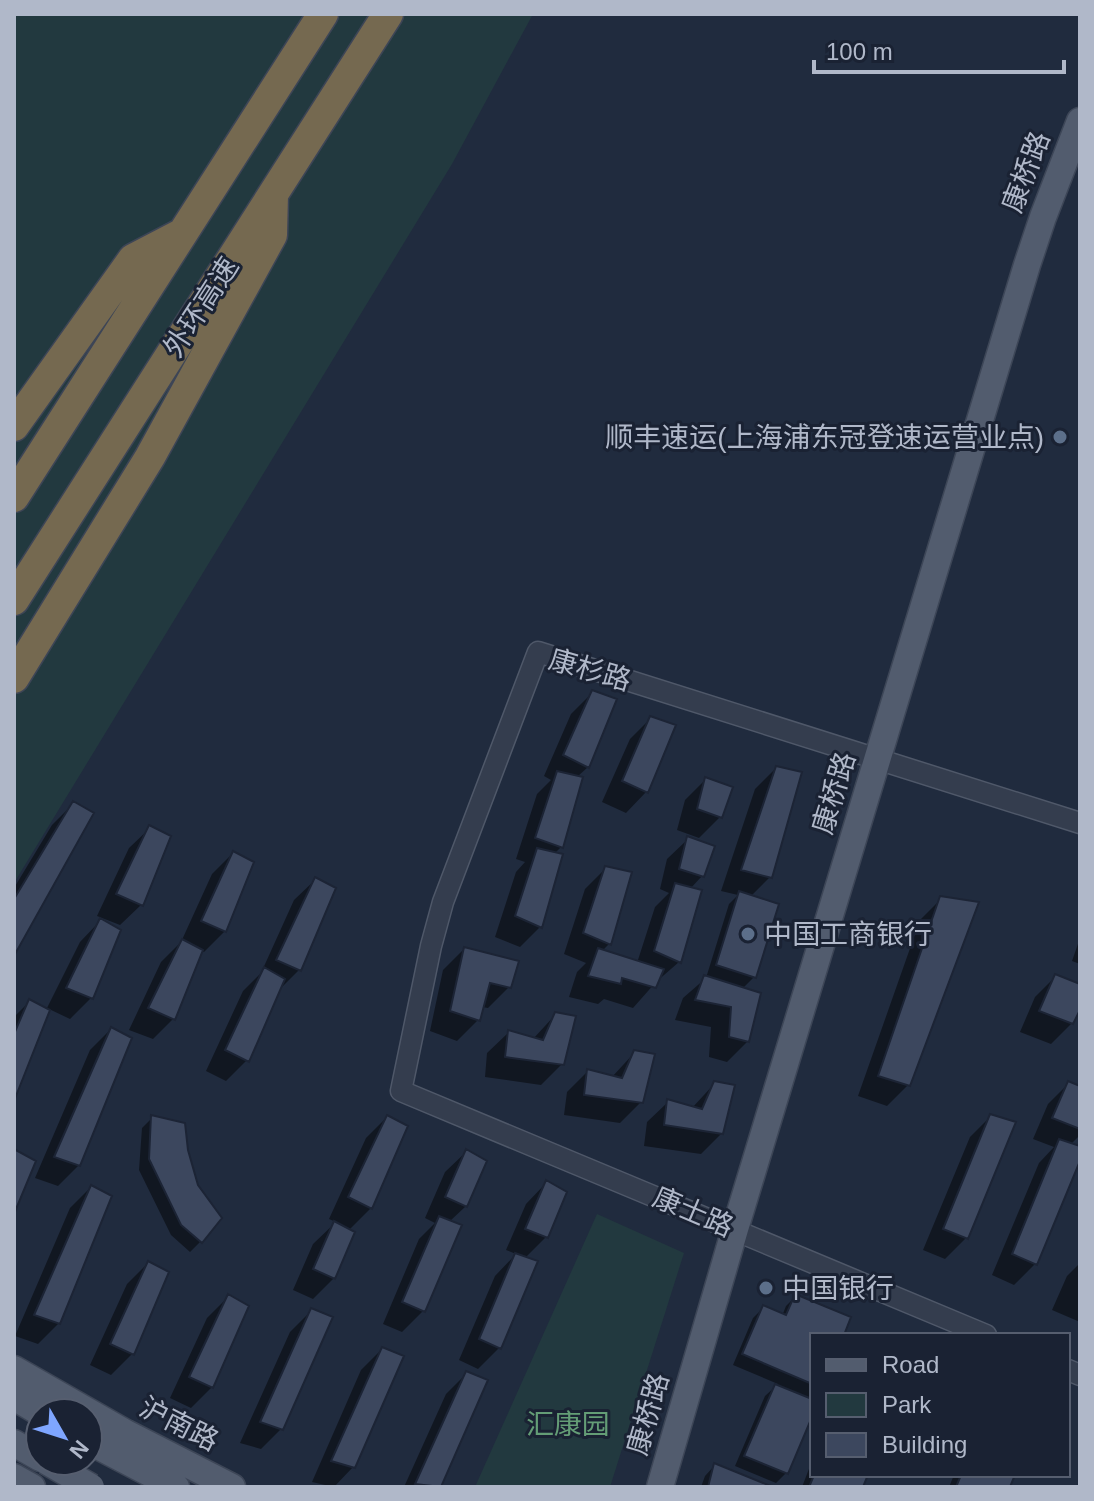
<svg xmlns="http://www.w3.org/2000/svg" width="1094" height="1501" viewBox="0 0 1094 1501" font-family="Arial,'Noto Sans SC',sans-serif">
<rect width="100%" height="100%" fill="#202b3e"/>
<path fill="#22393f" d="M14 14H533L452 164 14 883Z
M597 1214 684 1253 610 1487H475Z"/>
<path fill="#0007" d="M592 693 588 767 577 777 561 847 554 854 540 927 520 947 495 937 516 872 525 862 516 859 537 794 551 780 544 776 571 714Z
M651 718 673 726 646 792 626 813 602 802 630 739Z
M776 768 770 877 750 897 754 977 742 989 748 1041 727 1062 709 1057 711 1027 675 1020 683 998 706 978 729 904 738 895 721 891 755 789Z
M706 779 720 817 699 838 677 830 685 800Z
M73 804 14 952V888L52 825Z
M150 828 141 905 120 925 97 916 129 848Z
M688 839 702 876 690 889 679 962 656 982 633 1008 604 999 598 1004 569 997 577 972 586 963 564 954 585 889 606 868 609 944 601 952 637 963 655 907 669 893 660 889 667 859Z
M233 853 225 931 204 952 201 951 174 1018 153 1039 129 1030 161 962 181 942 212 874Z
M315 880 334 889 299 970 278 991 247 1060 226 1081 206 1071 243 991 261 973 294 900Z
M941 899 908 1085 887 1106 858 1096 920 920Z
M100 921 91 998 70 1019 49 1009 14 1096V1017L30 1001 46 1010 80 942Z
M1080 938V964L1072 961Z
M464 949 509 987 488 1008 482 1007 478 1020 457 1041 430 1031 443 970Z
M1056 976 1080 986V1005L1072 1023 1051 1044 1020 1032 1035 997Z
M556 1014 562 1064 541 1085 485 1077 487 1053 508 1033 533 1039Z
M111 1029 79 1165 58 1186 35 1178 90 1050Z
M635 1052 641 1102 620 1123 564 1115 567 1092 588 1071 612 1077Z
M715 1083 722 1133 701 1154 644 1146 647 1122 668 1102 692 1108Z
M1069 1083 1080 1088V1135L1070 1145 1080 1148V1155L1035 1264 1014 1285 992 1275 1039 1163 1054 1147 1033 1139 1048 1104Z
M991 1116 966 1238 945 1259 923 1250 970 1137Z
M387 1117 371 1208 348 1231 334 1278 313 1299 293 1290 313 1244 336 1222 329 1219 366 1138Z
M152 1118 200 1242 190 1252 171 1235 139 1170 142 1128Z
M466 1152V1206L449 1222 459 1226 423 1311 402 1332 383 1324 419 1239 435 1223 425 1218 445 1172Z
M546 1183 564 1192 546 1237 525 1258 499 1348 478 1369 459 1360 495 1276 516 1254 506 1250 526 1204Z
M91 1187 59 1323 38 1344 15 1336 70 1208Z
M148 1263 132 1354 111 1375 90 1365 127 1284Z
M1080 1263V1322L1052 1310 1067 1276Z
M796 1296 842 1335H812V1394L807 1399 812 1401V1412L786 1473 776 1483 735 1466 765 1396 778 1384 733 1365 753 1318 763 1308 782 1316 786 1306Z
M228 1297 212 1387 191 1408 170 1398 207 1318Z
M311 1311 282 1428 261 1449 240 1443 290 1332Z
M382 1349 353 1467 334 1487 312 1482 361 1370Z
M467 1373 486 1381 439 1487H404L446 1394Z
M812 1461V1475H866L861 1487H802Z
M715 1465 768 1487H701L705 1476Z
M954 1475H1013L1008 1487H949Z"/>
<path fill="#3c475e" stroke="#1c2435" stroke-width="2" d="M592 690 617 699 589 768 563 755Z
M650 716 676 725 648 793 622 781Z
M776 766 802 772 772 878 741 870Z
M557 771 583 777 563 848 535 838Z
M705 777 733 787 722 818 697 809Z
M73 801 94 813 14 956V899Z
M149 825 171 836 143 906 116 894Z
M687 836 715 846 704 877 679 869Z
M537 848 563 854 542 928 515 916Z
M233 851 254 862 226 932 201 921Z
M605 866 632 872 611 945 583 933Z
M315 877 336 888 301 971 276 960Z
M675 883 702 890 681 963 654 951Z
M739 891 779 904 756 978 716 965Z
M940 896 979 902 910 1086 878 1076Z
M100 918 121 930 93 999 66 988Z
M182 939 203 950 175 1020 148 1008Z
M464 947 519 961 511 988 490 983 480 1021 450 1011Z
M598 948 664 969 656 988 622 978 621 984 588 976Z
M264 967 285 979 249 1062 225 1050Z
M1055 974 1080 984V1010L1073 1024 1039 1011Z
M704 975 761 993 749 1042 729 1037 731 1007 695 1000Z
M29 999 50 1010 14 1101V1034Z
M555 1012 576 1016 564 1065 505 1057 508 1030 543 1040Z
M111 1027 132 1038 80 1166 54 1157Z
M634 1050 655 1054 643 1103 584 1095 587 1069 622 1078Z
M714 1081 735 1085 723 1134 664 1125 667 1099 702 1109Z
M1068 1081 1080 1086V1129L1052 1118Z
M990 1114 1016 1122 968 1239 943 1229Z
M151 1115 185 1123 188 1150 198 1185 222 1218 202 1243 181 1225 149 1159Z
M387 1115 408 1126 372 1209 348 1197Z
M1059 1139 1080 1146V1161L1037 1265 1012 1254Z
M14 1149 36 1161 14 1214Z
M466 1149 487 1161 467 1207 445 1197Z
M546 1180 567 1192 548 1238 525 1229Z
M91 1185 112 1196 60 1324 34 1315Z
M439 1216 462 1225 425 1312 402 1302Z
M334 1221 355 1232 335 1279 313 1269Z
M515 1253 538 1261 501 1349 479 1339Z
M148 1261 169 1272 134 1355 110 1344Z
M228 1294 249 1306 213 1388 189 1377Z
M795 1294 851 1317 844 1335H812V1384L742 1354 763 1305 786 1315Z
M311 1308 333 1317 283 1430 260 1422Z
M382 1347 404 1356 355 1468 331 1461Z
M466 1371 488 1380 441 1487 415 1484Z
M775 1384 812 1399V1417L788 1474 744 1456Z
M714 1463 773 1487H708Z
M814 1475H868L863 1487H809Z
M961 1475H1015L1010 1487H956Z"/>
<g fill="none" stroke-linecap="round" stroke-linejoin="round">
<defs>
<path id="minor" d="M986 1335 401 1091 431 946 443 902 538 652 1080 823
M1068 1370 1080 1375"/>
<path id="major" d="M14 1369 126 1433 232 1487
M14 1397 41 1413
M88 1441 176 1487
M14 1443 40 1458
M14 1477 32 1487
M660 1487 735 1229 1027 265 1043 217 1080 121"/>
<path id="highway" d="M14 426 133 259 181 234
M14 497 323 14
M14 600 388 14
M14 678 150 457 272 235 273 195"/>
</defs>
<use href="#minor" stroke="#4f5869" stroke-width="23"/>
<use href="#major" stroke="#3d4657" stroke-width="29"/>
<use href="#highway" stroke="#3d4556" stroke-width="33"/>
<use href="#minor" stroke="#343d4e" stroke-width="20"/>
<use href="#major" stroke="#525c6e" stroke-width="26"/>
<use href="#highway" stroke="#756950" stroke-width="30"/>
<defs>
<path id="major-bridge" d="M46 1461 91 1487"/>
</defs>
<use href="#major-bridge" stroke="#3d4657" stroke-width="29" stroke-linecap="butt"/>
<use href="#major-bridge" stroke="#525c6e" stroke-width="26"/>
</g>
<g fill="#5c6f8a" stroke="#1a2233" stroke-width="3">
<circle cx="1060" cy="437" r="8"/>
<circle cx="748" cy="934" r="8"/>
<circle cx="766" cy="1288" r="8"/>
</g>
<g text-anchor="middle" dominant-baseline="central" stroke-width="6" stroke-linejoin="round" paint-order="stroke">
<g font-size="28" fill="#b0b8c9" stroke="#1a2233">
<text transform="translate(1026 172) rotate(-69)">康桥路</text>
<text transform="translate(201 307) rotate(-57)">外环高速</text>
<text transform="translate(590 670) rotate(16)">康杉路</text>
<text transform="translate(834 793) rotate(-73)">康桥路</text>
<text transform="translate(693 1212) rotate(23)">康士路</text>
<text transform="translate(648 1414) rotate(-74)">康桥路</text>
<text transform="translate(179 1424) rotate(27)">沪南路</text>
</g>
<g font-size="28" fill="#b0b8c9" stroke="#1a2233" text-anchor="start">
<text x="1044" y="437" text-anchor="end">顺丰速运(上海浦东冠登速运营业点)</text>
<text x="764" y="934">中国工商银行</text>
<text x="782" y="1288">中国银行</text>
</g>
<g font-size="28" fill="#649d76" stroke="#1a2233">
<text x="568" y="1424">汇康园</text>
</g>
</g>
<rect width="1094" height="1501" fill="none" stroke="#b0b8c9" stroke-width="32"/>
<rect x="810" y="1333" width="260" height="144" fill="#1a2233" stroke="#565e6f" stroke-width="2"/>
<rect x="826" y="1359" width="40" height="12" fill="#525c6e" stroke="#565e6f" stroke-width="2"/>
<text x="882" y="1373" font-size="24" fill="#b0b8c9">Road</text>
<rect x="826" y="1393" width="40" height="24" fill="#22393f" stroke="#565e6f" stroke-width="2"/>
<text x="882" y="1413" font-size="24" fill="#b0b8c9">Park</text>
<rect x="826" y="1433" width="40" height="24" fill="#3c475e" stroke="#565e6f" stroke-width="2"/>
<text x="882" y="1453" font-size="24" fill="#b0b8c9">Building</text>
<g transform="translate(64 1437) rotate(129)"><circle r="38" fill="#1a2233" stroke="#565e6f" stroke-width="2"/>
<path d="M0-6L14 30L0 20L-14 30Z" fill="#7fa6ff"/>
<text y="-12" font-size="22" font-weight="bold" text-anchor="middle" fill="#b0b8c9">N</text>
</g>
<path d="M814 60v12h250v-12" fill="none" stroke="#b0b8c9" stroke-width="4"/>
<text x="826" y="60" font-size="24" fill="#b0b8c9" stroke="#1a2233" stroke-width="6" paint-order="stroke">100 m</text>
</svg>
